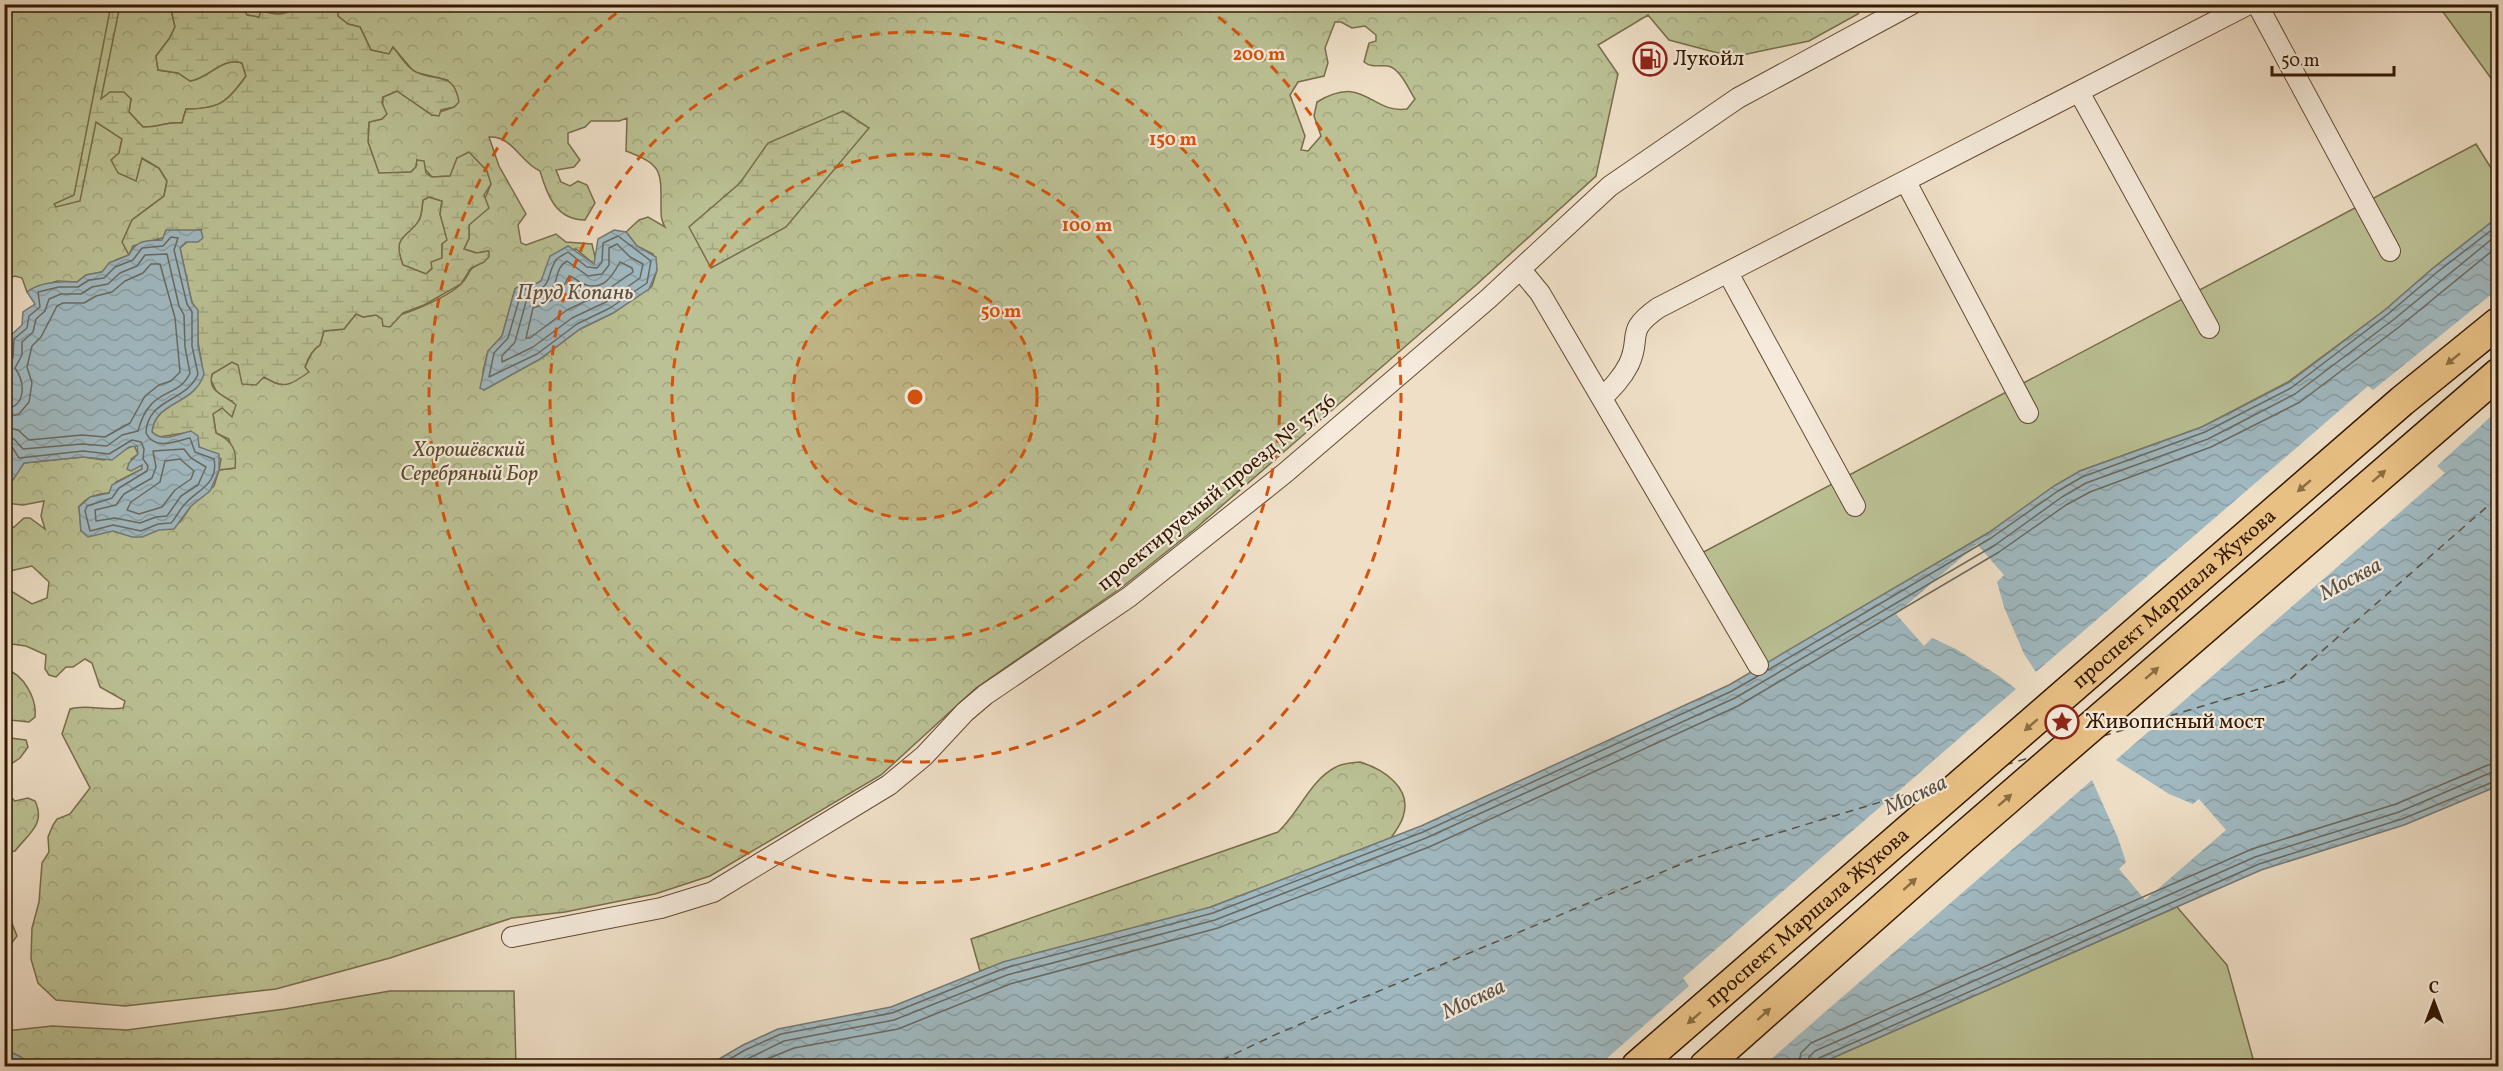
<svg xmlns="http://www.w3.org/2000/svg" width="2503" height="1071" viewBox="0 0 2503 1071" font-family="Vollkorn,serif">
<defs>
<pattern id="forest-crowns" width="20" height="18" patternUnits="userSpaceOnUse" patternTransform="scale(1.5)"><rect width="20" height="18" fill="#bbc194"/><path d="M2 6a3 3 0 1 1 6 0M12 15a3 3 0 1 1 6 0" fill="none" stroke="#a1a57e"/></pattern>
<pattern id="wetland-marsh" width="20" height="14" patternUnits="userSpaceOnUse" patternTransform="scale(1.5)"><rect width="20" height="14" fill="#bbc194"/><path d="M1 5h8M5 5V1M11 12h8M15 12V8" fill="none" stroke="#a1a57e"/></pattern>
<pattern id="water-waves" width="16" height="10" patternUnits="userSpaceOnUse" patternTransform="scale(1.5)"><rect width="16" height="10" fill="#a0b9c1"/><path d="M0 5q4-4 8 0t8 0" fill="none" stroke="#8a9ea4"/></pattern>
</defs>
<rect width="100%" height="100%" fill="#efdfc7"/>
<filter id="stains"><feTurbulence type="fractalNoise" baseFrequency=".00333" numOctaves="4"/><feColorMatrix values="0 0 0 0 .2 0 0 0 0 .09 0 0 0 0 .02 0 0 0 .5 -.17"/></filter>
<radialGradient id="worn" r=".72"><stop offset=".6" stop-color="#630" stop-opacity="0"/><stop offset="1" stop-color="#630" stop-opacity=".3"/></radialGradient>
<path fill="#bbc194" stroke="#786d4a" stroke-width="1.5" d="M2438 5H2498V88Z
M2476 144 2498 179V217L2432 269 2385 310 2288 382 2202 427 2080 471 1988 533 1760 668 1694 557Z
M2177 907 2227 965 2255 1066H1814Z"/>
<path fill="url(#forest-crowns)" stroke="#786d4a" stroke-width="1.5" fill-rule="evenodd" d="M5 5H170L175 27 169 39 156 56 158 70 178 73 190 81C209 79 222 56 242 63L246 76C227 103 219 109 186 109L182 123C167 121 158 128 143 127L129 112 131 99 96 121 122 139 119 153 136 180 141 158 159 168 167 181 164 196 132 220 123 242 129 255 116 260 102 272 86 275 77 282 57 281 27 292 22 278 15 276 5 279Z
M241 5H292L291 10C281 17 272 13 261 11L259 17 247 15Z
M337 5H1863L1858 14 1809 41 1733 57 1669 40 1648 15 1598 45 1618 74 1596 176 1476 285 1195 529 1121 588 976 688 881 775 710 876 655 894 565 912 512 918 390 958 276 989 125 1006 56 1000 38 983 31 959 32 928 39 902 42 863 49 852 48 837 53 825 57 819 70 814 90 788 62 734 70 709C86 704 105 711 123 708L125 701 100 687 92 663 85 659 73 667H66L56 677 49 675 45 669 46 655 26 646 12 644 10 631 5 626V590L8 589 32 604 47 598 49 582 32 566 5 572V530L14 527 24 518H30L45 529 41 516 44 501 23 505 5 503V482L7 483 24 463 83 457 104 460 134 445 138 454 131 459 139 466 142 465V469L116 482 109 493C96 494 86 497 79 507L81 531H113L136 537 180 522 191 506 214 486 219 470 235 468 229 439 216 433 213 414 232 401 219 397 211 380 212 374 232 362 264 377 305 367 314 348 320 345 324 331 344 329 356 314 363 317 376 315 382 319C401 317 447 298 461 284 473 272 464 270 484 262L488 251 477 253 464 249 469 238V225L478 215 491 184 457 158 451 176 432 177 417 160 416 167 411 172 379 174 368 142 369 122 382 119 383 97 397 91 432 115 454 107 448 80 414 72 393 47 389 54 371 50 360 27 348 24 338 16ZM1335 22H1341L1352 28 1365 26 1376 35V41L1369 43 1364 62C1372 68 1378 65 1388 66 1400 68 1409 90 1415 99L1407 109C1370 114 1365 73 1317 102L1314 116 1321 136 1308 151 1301 150 1305 136 1290 95 1298 82 1324 76 1328 63 1325 48ZM627 118 626 151C663 165 661 171 661 208 661 216 661 220 665 227L648 217 639 220 626 232 637 246 653 254 657 270 652 286 613 313 580 329 540 359 484 390 483 371 488 351 502 336 515 289 525 282 534 285 541 281C555 256 543 254 576 249L594 264 596 261 592 244 566 242 556 234 526 245 521 243 518 225 526 214 499 166 489 137C512 135 521 163 540 171 547 195 556 220 585 220L595 203 587 185 578 181 570 186 561 182 556 170 574 167 580 160 568 143V133L585 127 591 121H619Z
M429 197 442 201 440 214 448 240 442 244V258L426 274 403 265C391 234 408 238 419 220 422 215 422 206 423 200Z
M5 669C24 674 37 699 35 717L29 722 10 720 5 724Z
M4 729 10 738 26 740 28 747 20 758 5 768Z
M1360 762C1383 769 1413 788 1403 817 1401 824 1395 832 1391 838L1203 910 1037 953 980 971 971 939 1278 832C1299 813 1310 780 1336 767 1342 763 1353 763 1360 762Z
M5 792 15 801 28 798 35 801C46 824 29 833 15 851L5 852Z
M4 863 11 876 9 916 17 936 11 944 5 947Z
M390 991H514L516 1066H154L77 1059 50 1066H34L19 1056 5 1050 6 1031 52 1026 127 1030 285 1009Z"/>
<path fill="url(#wetland-marsh)" stroke="#786d4a" stroke-width="1.5" fill-rule="evenodd" d="M111 5H120L101 99 110 92H124L131 99 129 112 143 127C158 128 167 121 182 123L186 109C219 109 227 103 246 76L242 63C222 56 209 79 190 81L178 73 158 70 156 56 169 39 175 27 170 5H241L247 15 259 17 261 11C272 13 280 17 291 10L292 5H337L338 16 348 24 360 27 371 50 389 54 393 47C399 54 407 68 416 72 437 82 454 71 459 102L454 107 441 110 439 116 432 115 397 91 383 97 382 103 387 114 382 119 369 122 368 142 379 173 411 172 416 167 417 160 424 161 426 173 432 177 450 176 457 158 469 152 487 171 491 184 484 195 489 208 469 225V238L464 249 476 253 489 251V257L484 262 471 268 461 284 424 305 403 313 390 327 383 326 382 319 376 315 363 317 356 314 344 329 324 331 320 345C312 350 308 358 305 367L309 372C291 385 284 390 264 377L256 385 242 384 238 365 232 362 212 374C207 393 226 395 236 405L232 417 222 408 213 414 216 433C233 441 237 450 235 468L219 470 221 459 199 447 197 436 184 433 159 437 152 432C155 399 200 405 202 371 203 362 198 349 198 339 197 326 200 313 192 303L180 248 201 230 189 231 133 246 129 255 122 242 132 220 164 196 167 181 159 168 142 158 136 181 118 173 111 160 119 153 122 139 96 122 80 201 56 207 54 204 74 195ZM429 197 442 201 440 214 447 240 442 244V258L431 262 432 269 426 274 403 265C391 234 409 238 419 220 422 215 422 206 423 200Z
M843 111 869 128 786 227 711 268 689 227 740 183 768 143Z"/>
<path fill="url(#water-waves)" stroke="#757974" stroke-width="1.5" d="M2498 217V786L2404 825 2261 870 1814 1066H707L743 1045 778 1029 891 1007 1003 962 1211 907 1421 826 1729 685 1988 533 2054 486 2080 471 2202 427 2288 383 2385 310 2432 269Z
M166 230H201L203 238 198 242H186L180 248 192 303 198 310V346L204 374C194 406 155 400 152 432 163 443 178 434 191 431L198 436 199 447 219 454V470L210 491 191 506 174 529 159 530 142 537H132L113 531 88 537 81 531 79 507 90 497 109 493 112 485 142 469V465L131 471 127 469 129 463 138 454 137 446 129 447 112 460 83 457 24 463 13 480 5 482V465L11 460 4 448 5 398 10 385 5 382C4 366 8 352 8 338L22 325 23 312 35 304 27 292C40 281 61 281 77 282L86 275 102 272 109 263 129 255C137 239 146 241 162 240Z
M614 230 626 232 637 246 656 257 657 270 649 289 613 313 580 329 540 359 484 390 480 388 488 351 502 336 515 289 525 282 534 285 541 281 550 256 568 246 594 264 598 239Z
M5 1050 19 1056 34 1066H5Z
M77 1059 154 1066H50Z"/>
<path fill="#efdfc7" d="M2498 289V410L2437 466 2445 473 2116 760 2169 794 2193 804 2199 799 2226 830 2145 900 2119 869 2126 862 2118 838 2092 780 1763 1066 1752 1064 1749 1066H1598L1689 986 1683 978 2016 689 1999 676 1956 649 1932 638 1924 646 1896 614 1977 544 2004 575 1997 582 2004 607 2024 654 2036 672 2368 386 2373 390Z"/>
<g fill="none" stroke-linecap="round" stroke-linejoin="round">
<path stroke="#6a6960" stroke-width="1.5" d="M618 236 651 261 647 283 610 308 577 324 537 354 489 377 494 353 508 338 521 293 525 289C554 293 545 276 556 260 558 257 565 254 568 252L587 267 597 268 602 262 603 243Z
M617 244 630 257 643 264 640 278 606 302 572 318 533 347 502 362V356L515 342 527 298C568 295 548 272 567 261L588 276 602 274 609 265V248Z
M620 262 632 268 633 272 601 294 567 310 530 338H526L533 308C555 301 558 298 569 276 574 277 576 280 581 283 602 293 612 277 620 262Z
M4 362 13 358 14 339 27 328 29 316 40 307 38 292 59 287H78L89 280 104 278 115 267 133 260 142 248 163 246 171 237 178 238 174 250 187 304 192 312V346L198 374C187 402 147 398 146 433 155 451 175 441 190 438L195 452 214 459C219 484 197 490 185 504 179 510 176 518 171 523L158 524 141 531 113 525 90 531 85 511 87 506 112 498 119 488 147 471 148 466 143 459 144 449 141 442 132 440 109 454 83 451 19 458 12 447 4 444
M4 409C27 407 25 382 15 368L22 355V342L33 332 36 319 45 311 49 299 61 294H81L92 287 108 284 120 273 137 266 145 255 167 254 179 306 184 315 185 347 190 373C178 400 150 385 138 431L122 435 107 446 82 444 23 449 14 439 4 436
M4 418 19 414 29 402 32 383 27 367 32 346 41 337 57 306 63 303H84L96 296 112 292 125 281 143 273 151 264H160L175 318 180 372 171 381 159 385 145 396 130 423 105 437 82 435 29 440 18 430 4 427
M184 449 191 458 206 467 198 485 181 496 167 516 156 517 140 523 115 518 96 521 95 510 116 505 124 494 152 478 156 467 153 451Z
M180 459 194 471 191 479 175 490 162 507 139 514 127 510 131 502 160 482 165 461Z
M1768 670 1991 538 2058 491 2082 477 2205 432 2291 388 2388 314 2436 273 2498 225
M718 1066 745 1050 781 1034 892 1013 1005 968 1213 913 1423 832 1732 691 1758 676
M733 1066 784 1041 894 1020 1007 975 1215 920 1426 838 1735 698 1995 545 2062 497 2086 483 2208 439 2295 394 2393 320 2498 234
M750 1066 794 1048 898 1029 1010 984 1218 928 1429 847 1738 706 1999 552 2066 505 2090 492 2211 447 2300 402 2399 327 2498 246
M1798 1066 1801 1053 1811 1043 2252 849 2396 804 2488 765 2498 763
M1807 1066 1809 1057 1815 1051 2255 857 2399 812 2490 773 2498 772
M1814 1066 1819 1058 2259 864 2402 819 2498 780"/>
<path stroke="#5a5144" stroke-width="1.5" stroke-dasharray="8 6" stroke-linecap="butt" d="M2103 736 2289 680 2498 497
M2005 765 2035 756
M1209 1066 1279 1033 1698 857 1937 785"/>
<defs>
<path id="minor" d="M2257 4 2390 251
M2079 92 2209 328
M1906 182 2028 413
M1521 270 1540 293 1758 665
M1728 273 1855 506
M1602 398C1612 388 1622 378 1629 364 1642 336 1624 332 1658 308L2249 4
M512 937 661 908 713 892 889 785 924 756 965 712 985 695 1129 597 1285 473 1488 299 1610 186 1738 98 1912 4"/>
<g id="primary">
<path id="s1" d="M1637 1066 2402 401 2498 323"/>
<path d="M1705 1066 1961 839 2498 374"/>
</g>
</defs>
<use href="#minor" stroke="#634a32" stroke-width="22"/>
<use href="#primary" stroke="#341900" stroke-width="33"/>
<use href="#minor" stroke="#f5eadb" stroke-width="20"/>
<use href="#primary" stroke="#e8c084" stroke-width="30"/>
</g>
<defs><path id="oneway-solid" d="M-6-.8H1V-3.2L6.5 0L1 3.2V.8H-6Z" transform="scale(1.5)"/></defs>
<g fill="#8e6c42">
<use href="#oneway-solid" transform="translate(2453 359) rotate(141)"/>
<use href="#oneway-solid" transform="translate(2379 476) rotate(-41)"/>
<use href="#oneway-solid" transform="translate(2304 486) rotate(139)"/>
<use href="#oneway-solid" transform="translate(2152 673) rotate(-41)"/>
<use href="#oneway-solid" transform="translate(2031 725) rotate(139)"/>
<use href="#oneway-solid" transform="translate(2005 800) rotate(-41)"/>
<use href="#oneway-solid" transform="translate(1910 884) rotate(-42)"/>
<use href="#oneway-solid" transform="translate(1764 1014) rotate(-42)"/>
<use href="#oneway-solid" transform="translate(1694 1018) rotate(139)"/>
</g>
<circle cx="915" cy="397" r="122" fill="#d6530b" fill-opacity=".12"/>
<g fill="none" stroke="#d6530b" stroke-width="3" stroke-dasharray="10 8">
<circle cx="915" cy="397" r="122"/>
<circle cx="915" cy="397" r="243"/>
<circle cx="915" cy="397" r="365"/>
<path d="M1204 6A486 486 0 1 1 626 6"/>
</g>
<defs>
<symbol id="fuel-ring" viewBox="-11 -11 22 22"><circle r="9.5" fill="#f5eadb" stroke="#8f2418" stroke-width="1.5"/><path d="M-5.5-6h7V0h2V4h1.3V-2.5L3-4.5l.8-.8L6-3V5H2.5V1h-1V6h-7ZM-4.2-4.7v3.2H.2V-4.7Z" fill="#8f2418"/></symbol>
<symbol id="sight-ring" viewBox="-11 -11 22 22"><circle r="9.5" fill="#f5eadb" stroke="#8f2418" stroke-width="1.5"/><path d="M0-6L1.8-2.2L6-1.7L2.9 1.2L3.7 5.4L0 3.3L-3.7 5.4L-2.9 1.2L-6-1.7L-1.8-2.2Z" fill="#8f2418"/></symbol>
</defs>
<g fill-rule="evenodd">
<use href="#fuel-ring" x="1631" y="40" width="38" height="38"/>
<use href="#sight-ring" x="2043" y="703" width="38" height="38"/>
</g>
<g text-anchor="middle" dominant-baseline="central" stroke-width="4.5" stroke-linejoin="round" paint-order="stroke">
<g font-size="21" fill="#341900" stroke="#f5eadb" text-anchor="start">
<text x="1673" y="59">Лукойл</text>
<text x="2085" y="722">Живописный мост</text>
</g>
<g font-size="21" font-style="italic" fill="#5c4b2c" stroke="#f5eadb">
<text x="469" y="450">Хорошёвский<tspan x="469" dy="24">Серебряный Бор</tspan></text>
</g>
<g font-size="21" fill="#341900" stroke="#f5eadb">
<text transform="translate(1217 493) rotate(-39)">проектируемый проезд № 3736</text>
<text stroke="none"><textPath href="#s1" startOffset="712">проспект Маршала Жукова</textPath></text>
<text stroke="none"><textPath href="#s1" startOffset="226">проспект Маршала Жукова</textPath></text>
</g>
<g font-size="22" font-style="italic" fill="#5a5144" stroke="#f5eadb">
<text x="575" y="293">Пруд Копань</text>
<text transform="translate(2351 580) rotate(-28)">Москва</text>
<text transform="translate(1916 796) rotate(-25)">Москва</text>
<text transform="translate(1474 1000) rotate(-25)">Москва</text>
</g>
</g>
<circle cx="915" cy="397" r="9" fill="#d6530b" stroke="#f5eadb" stroke-width="3"/>
<g font-size="18" text-anchor="middle" font-weight="bold" fill="#d6530b" stroke="#f5eadb" stroke-width="4.5" stroke-linejoin="round" paint-order="stroke">
<text x="1259" y="60">200 m</text>
<text x="1173" y="145">150 m</text>
<text x="1087" y="231">100 m</text>
<text x="1001" y="317">50 m</text>
</g>
<rect width="2503" height="1071" fill="none" stroke="#efdfc7" stroke-width="24"/>
<rect x="6" y="6" width="2491" height="1059" fill="none" stroke="#341900" stroke-width="3"/>
<rect x="12" y="12" width="2479" height="1047" fill="none" stroke="#341900" stroke-width="1.5"/>
<g transform="translate(2434 1002)" stroke="#f5eadb" stroke-width="4.5" paint-order="stroke">
<path d="M0-4.5L10 22L0 15L-10 22Z" fill="#341900"/>
<text y="-9" font-size="16" font-weight="bold" text-anchor="middle" fill="#341900">С</text>
</g>
<path d="M2272 66v9h122v-9" fill="none" stroke="#341900" stroke-width="3"/>
<text x="2281" y="66" font-size="18" fill="#341900" stroke="#f5eadb" stroke-width="4.5" paint-order="stroke">50 m</text>
<rect width="100%" height="100%" filter="url(#stains)"/>
<rect width="100%" height="100%" fill="url(#worn)"/>
</svg>
